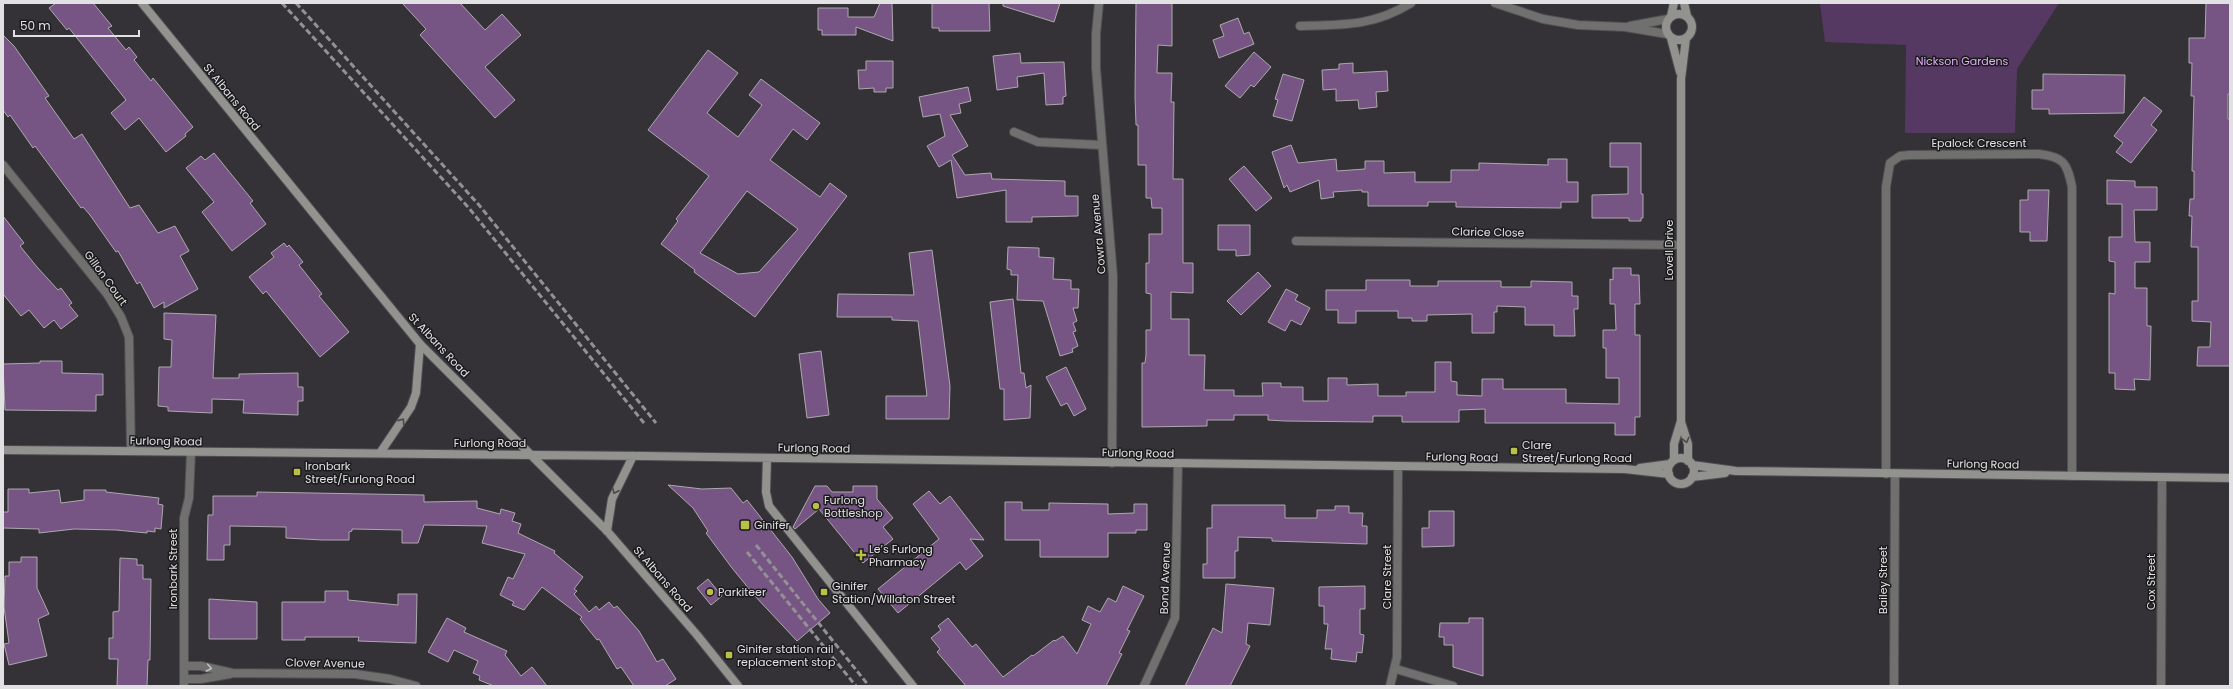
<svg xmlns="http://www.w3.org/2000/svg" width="2233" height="689" viewBox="0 0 2233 689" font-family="Poppins,sans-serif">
<rect width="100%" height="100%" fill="#343236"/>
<path fill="#553962" d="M1820 3H2059L2017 69 2015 133H1905L1906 45 1825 42Z"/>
<path fill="#765584" stroke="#aca9ad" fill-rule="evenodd" d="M56 3H93L112 26 108 28 126 50 129 47 137 57 134 60 151 81 153 78 193 127 185 134 186 136 166 152 139 118 125 130 111 113 126 100 69 28 67 30 49 8Z
M402 3H460L485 30 502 14 521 35 485 67 515 100 495 118 420 35 426 29Z
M880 3H892L893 41 856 27V35H822V30H818V8H848V17H874Z
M932 3H989L990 31H939V28H932Z
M1003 3H1060L1054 22 1003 6Z
M1136 3H1172V46L1158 45 1157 73H1172L1171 102H1174L1173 179H1183V263H1193V293L1171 292V319H1189V355H1205L1204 390H1234V396H1263L1262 383H1281V387H1303V401H1328V378H1347V385L1378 384V396H1406V392H1435V362H1451V381L1457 382V395L1482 396V379H1503V389H1566V403L1619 404V378H1606V348H1603V330H1616L1615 304H1610V279L1613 280V268H1631V275H1639L1640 304H1635V335H1640V417H1635V435H1615V423H1485V409L1459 410V422H1402V416H1373V422L1285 421 1268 420V415H1234V420H1207V426L1142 427V363H1145L1146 355V330H1151V294L1146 293V263H1149V234H1162V208H1152L1151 198H1146V165H1138V125H1136L1135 96Z
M2206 3H2230V94H2228V119H2230V366H2197L2198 347H2210L2211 322 2192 321V301H2198V247H2191L2192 216H2189L2190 199H2194V171H2192L2194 96H2191L2192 63H2189V38H2205Z
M1238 18 1244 34 1249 32 1254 44 1219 58 1213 40 1224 36 1220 25Z
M3 35 14 46 49 96 45 98 74 139 82 134 130 208 139 205 158 233 175 226 189 251 180 256 198 289 164 308V302L154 308 140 282 137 284 118 251 116 252 90 215 83 207 81 208 35 146 33 148 10 115 8 117 3 110Z
M708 50 738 73 707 113 738 137 762 105 749 95 761 79 820 123 807 140 793 129 770 160 820 197 830 183 847 196 755 317 694 272 695 270 661 244 678 221 676 219 709 176 648 130ZM747 191 798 229 759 272 738 274 700 253Z
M1254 52 1271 67 1254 87 1251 85 1240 98 1225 86Z
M1020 53 1021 63 1064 62 1066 96 1063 97V104L1046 105 1044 73 1017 77 1018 87 997 90 993 56Z
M866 61H893V88H886V92H874V88L859 89 858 70H866Z
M1353 63V73L1387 71 1388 91 1376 92 1377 107 1359 109 1358 100 1336 101V89L1323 90 1322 70 1339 69V64Z
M1283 74 1304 80 1292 121 1273 116 1278 100 1275 99Z
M2043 74 2125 75 2124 113 2049 114V109H2032V90H2043Z
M968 87 971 101 959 104 961 113 950 115 968 146 952 155 965 175 991 173 992 179 1065 181V196H1078V216L1032 217V222H1006V190L957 198 951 160 939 167 927 146 945 136 940 114 923 117 919 97Z
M2144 97 2162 111 2151 125 2157 130 2131 163 2116 152 2123 143 2114 136Z
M1610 143H1641V194H1643V218H1641V221H1629V218H1592V195L1628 194V167H1610Z
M1291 145 1298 163 1336 159 1337 171 1365 169V161H1384V173L1415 172V182H1451V170H1479V163L1548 165V159H1567V182H1578V202H1561V208L1456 207V202H1428V206H1368V192H1362V190L1333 192 1334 197 1321 199 1319 180 1290 192 1287 185 1284 188 1272 152Z
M214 153 253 201 250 203 266 224 232 251 202 212 214 202 186 168 201 156 205 160Z
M1244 166 1272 198 1256 211 1229 179Z
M2107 180 2135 181V187H2157V210H2134L2135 242H2150V262H2135V288H2147V326H2151L2150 380 2134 379 2135 390 2115 389V373H2109V293L2115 294V262L2109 261V237H2122V204H2107Z
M2028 190H2049L2047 241H2030V232H2020V200H2028Z
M3 216 24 243 20 246 37 267 58 290 61 288 72 303 69 305 78 316 61 329 54 320 44 328 29 310 21 316 3 294Z
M1218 225H1250V255L1236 256V250H1218Z
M284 243 287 247 289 245 303 262 299 265 322 294 319 296 349 332 320 357 266 291 263 294 249 277 274 257 271 253Z
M1008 247 1039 248V257L1054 258 1053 279 1071 280V289H1079L1078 308H1073L1077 321 1073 323 1076 331 1073 332 1078 346 1072 349 1073 352 1060 356 1043 301 1017 300 1018 275H1011V270L1007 269Z
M932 250 950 386 949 419H886V396H927L918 321 892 320V317H837L838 294 914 295 909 253Z
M1258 272 1271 286 1241 315 1227 301Z
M1366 280H1410V286H1438V281H1501V287H1531V281L1572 282V296H1578V309H1574L1575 336H1554V325H1525V307L1497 306V312H1494V333H1472V314L1427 315V321H1412V318H1398V311H1356V323H1338V310H1326V290H1366Z
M1286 289 1298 295 1295 300 1310 308 1301 325 1291 320 1285 331 1268 322Z
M1013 299 1021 373H1024L1026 388 1031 385 1030 418 1004 420V389H1000L990 302Z
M164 313 216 315 213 378H239V374L298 373V387H303V401H298V415L243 413 244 400 212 399V413L168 411V407L158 406 159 367H171L172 340 164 339Z
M821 351 829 415 807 418 799 354Z
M40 361H62V373L103 374V395H96V411L5 410 3 364 40 363Z
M1066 367 1086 409 1074 416 1067 403 1061 406 1046 377Z
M668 485 702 489 731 488 743 503 747 500 792 557 818 599 830 613 797 641 754 595 732 568 706 533 708 531 693 508Z
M815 486H827L832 492H853V486H877V499L893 518 883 527 893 539 863 563 819 509 795 529 793 527Z
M8 489H29V493L59 490 61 503 84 500V490H106V492L159 498 158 504 163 505 161 529 155 528V532L147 531V533L116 530 74 529 39 533V529L3 528V512H8Z
M929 491 940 504 950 496 984 540 970 539 983 556 966 570 960 562 898 613 878 589 939 539 913 504Z
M257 492 424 495V502L477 501V508L500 514 501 509 515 513 512 521 521 524 518 533 555 551 554 553 583 577 574 589 577 591 574 594 589 612 596 606 599 610 609 602 614 608 617 606 639 631 657 662 663 659 676 679 665 686H634L621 667 617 669 599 639 597 640 580 619 582 617 542 587 524 610 512 605 514 602 500 595 508 577 513 579 525 554 482 543 487 526 424 525 418 543H402V530L352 529V531L349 532V540H322L286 538V527L230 526V545H224V560H207L208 515H213V496H257Z
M1005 502H1022V510H1049V503L1108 504V514L1134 513V504H1147V530H1136V533H1108V557H1040V540H1005Z
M1212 505H1285V518H1317V510H1335V506H1349V513H1363L1362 526H1367V544L1272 541V538L1238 537V551H1235V578H1203V564H1207V528H1212Z
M1429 511H1454V546L1422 547V528H1429Z
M21 557H37V588L49 614 38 619 47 656 9 665 4 644 9 643 4 607 5 576H9V562H21Z
M120 558 137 559V565H143V579H151L150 660H148L147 686H117L118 659H109V638H113V612L119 611Z
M708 579 722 596 711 605 697 588Z
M1226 584 1274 588 1270 625 1248 623 1246 644 1250 646 1230 686H1185L1213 628 1222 633Z
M1123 586 1144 596 1127 630 1130 631 1119 653 1122 654 1106 686H966L937 652 940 649 931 638 941 630 938 626 948 618 972 647 976 644 1003 677 1032 655 1033 656 1054 640 1055 641 1063 636 1077 654 1091 624 1082 620 1088 606 1100 612 1108 598 1116 602Z
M1365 586V609H1360V634L1364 635 1362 653 1357 652 1356 662 1331 659 1332 649H1325L1328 624H1324V606H1319V587Z
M325 591H348V600L398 605V594H417L416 643 358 641 359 637H305V640H282V602H325Z
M209 599 257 602V639H209Z
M447 618 466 628 464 632 507 651 505 655 521 676 532 667 547 686H494L479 680 480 676 473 673 478 661 454 650 448 662 428 652Z
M1469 618H1483V676L1453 667V645H1444V637H1439L1440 623H1469Z"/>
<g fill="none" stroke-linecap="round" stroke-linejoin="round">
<defs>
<path id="street" d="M1099 3 1096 34V68L1113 276 1112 463
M1495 3 1543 19 1578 25 1625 27 1667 34
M1300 26C1343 25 1374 26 1411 3
M1630 26 1668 19
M1014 132 1038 142 1101 145
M3 165 107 294 121 317 129 337 131 451
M1296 241 1680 245
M1886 474V187L1890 163 1900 156 1909 155 2039 154C2064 157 2067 163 2072 187V476
M184 666H201L232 673 355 674 390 679 416 686
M1396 669 1453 686
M184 679H201L230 674
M184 686V518L189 498 191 452
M1144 686 1175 618 1178 464
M1390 686 1397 657 1398 467
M1894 686 1895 474
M2161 686 2162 478"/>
<path id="secondary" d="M142 3 420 344 607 531 697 635 738 686
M1684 3 1687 16
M1666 27a13 13 0 1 1 26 0a13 13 0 1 1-26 0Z
M1671 16 1674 3
M1671 38 1680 72
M1681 422 1688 444V461
M3 450 644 456
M380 453 411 407 416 393 420 344
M711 457 1625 469 1669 474
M767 458 766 492 769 506 913 686
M1668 471a13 13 0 1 1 26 0a13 13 0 1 1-26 0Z
M1674 460V444L1681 421V79L1686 38
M1692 465 1736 471 2230 478
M1640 468 1670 464
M1692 477 1725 473
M607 531 612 499 633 456"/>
</defs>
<use href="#street" stroke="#504e52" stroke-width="10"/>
<use href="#secondary" stroke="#504e52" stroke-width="10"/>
<use href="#street" stroke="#70706e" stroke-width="8"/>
<use href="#secondary" stroke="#92938f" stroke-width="8"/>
<path stroke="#939194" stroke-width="3" stroke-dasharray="6 3" stroke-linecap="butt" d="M282 3 468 207 644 423
M296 3 479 205 656 423
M756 545 869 686
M747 552 856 686"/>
<defs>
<path id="secondary-bridge" d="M644 456 711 457"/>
</defs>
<use href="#secondary-bridge" stroke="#504e52" stroke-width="10" stroke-linecap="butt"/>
<use href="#secondary-bridge" stroke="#92938f" stroke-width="8"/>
</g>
<defs><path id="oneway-chevron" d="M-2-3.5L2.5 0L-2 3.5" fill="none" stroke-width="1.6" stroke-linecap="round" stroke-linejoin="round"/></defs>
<g stroke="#4b4a4a">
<use href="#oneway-chevron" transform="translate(402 421) rotate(-55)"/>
<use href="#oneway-chevron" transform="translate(1686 440) rotate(76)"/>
<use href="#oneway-chevron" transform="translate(615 491) rotate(115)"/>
</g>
<use stroke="#bfbebf" href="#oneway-chevron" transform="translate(209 668) rotate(11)"/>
<g fill="#b9c046" stroke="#1b1a1c" stroke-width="1.5">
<rect x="1510" y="447" width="8" height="8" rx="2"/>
<rect x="293" y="468" width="8" height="8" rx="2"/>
<circle cx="816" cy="506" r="4"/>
<rect x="740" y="520" width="10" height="10" rx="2"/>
<path d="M859 549h4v4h4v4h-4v4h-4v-4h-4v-4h4z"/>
<circle cx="710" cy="592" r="4"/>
<rect x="820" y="588" width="8" height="8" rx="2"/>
<rect x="725" y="651" width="8" height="8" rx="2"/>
</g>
<g text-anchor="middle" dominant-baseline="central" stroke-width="3" stroke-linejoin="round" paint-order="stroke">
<g font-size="11" fill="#e1aff8" stroke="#1b1a1c">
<text x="1962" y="61">Nickson Gardens</text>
</g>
<g font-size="11" fill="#e1e0e2" stroke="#1b1a1c">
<text transform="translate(232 97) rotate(51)">St Albans Road</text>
<text x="1979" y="143">Epalock Crescent</text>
<text transform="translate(1488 232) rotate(1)">Clarice Close</text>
<text transform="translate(1098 234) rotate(-95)">Cowra Avenue</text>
<text transform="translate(1669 250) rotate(-90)">Lovell Drive</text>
<text transform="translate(106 278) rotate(54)">Gillon Court</text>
<text transform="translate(439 345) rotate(47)">St Albans Road</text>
<text transform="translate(166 441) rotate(1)">Furlong Road</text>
<text x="490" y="443">Furlong Road</text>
<text transform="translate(814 448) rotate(1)">Furlong Road</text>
<text transform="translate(1138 453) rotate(1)">Furlong Road</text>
<text transform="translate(1462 457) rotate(1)">Furlong Road</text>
<text transform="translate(1983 464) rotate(1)">Furlong Road</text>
<text transform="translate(173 569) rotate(-90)">Ironbark Street</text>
<text transform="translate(1387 577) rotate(-90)">Clare Street</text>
<text transform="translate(1165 578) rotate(-88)">Bond Avenue</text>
<text transform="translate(663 579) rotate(49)">St Albans Road</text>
<text transform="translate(1883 580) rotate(-90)">Bailey Street</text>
<text transform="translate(2151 582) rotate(-90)">Cox Street</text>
<text transform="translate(325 663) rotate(1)">Clover Avenue</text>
</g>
<g font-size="11" fill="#e1e0e2" stroke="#1b1a1c" text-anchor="start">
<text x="1522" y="445">Clare<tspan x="1522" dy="13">Street/Furlong Road</tspan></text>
<text x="305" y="466">Ironbark<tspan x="305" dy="13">Street/Furlong Road</tspan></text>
<text x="824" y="500">Furlong<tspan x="824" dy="13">Bottleshop</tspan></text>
<text x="754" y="525">Ginifer</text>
<text x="869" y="549">Le’s Furlong<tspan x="869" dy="13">Pharmacy</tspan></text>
<text x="832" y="586">Ginifer<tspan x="832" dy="13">Station/Willaton Street</tspan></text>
<text x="718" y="592">Parkiteer</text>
<text x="737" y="649">Ginifer station rail<tspan x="737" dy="13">replacement stop</tspan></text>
</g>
</g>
<rect width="2233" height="689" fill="none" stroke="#e1e0e2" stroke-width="8"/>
<path d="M14 30v6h125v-6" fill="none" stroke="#e1e0e2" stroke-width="2"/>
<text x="20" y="30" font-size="12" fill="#e1e0e2" stroke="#1b1a1c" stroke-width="3" paint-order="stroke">50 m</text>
</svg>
